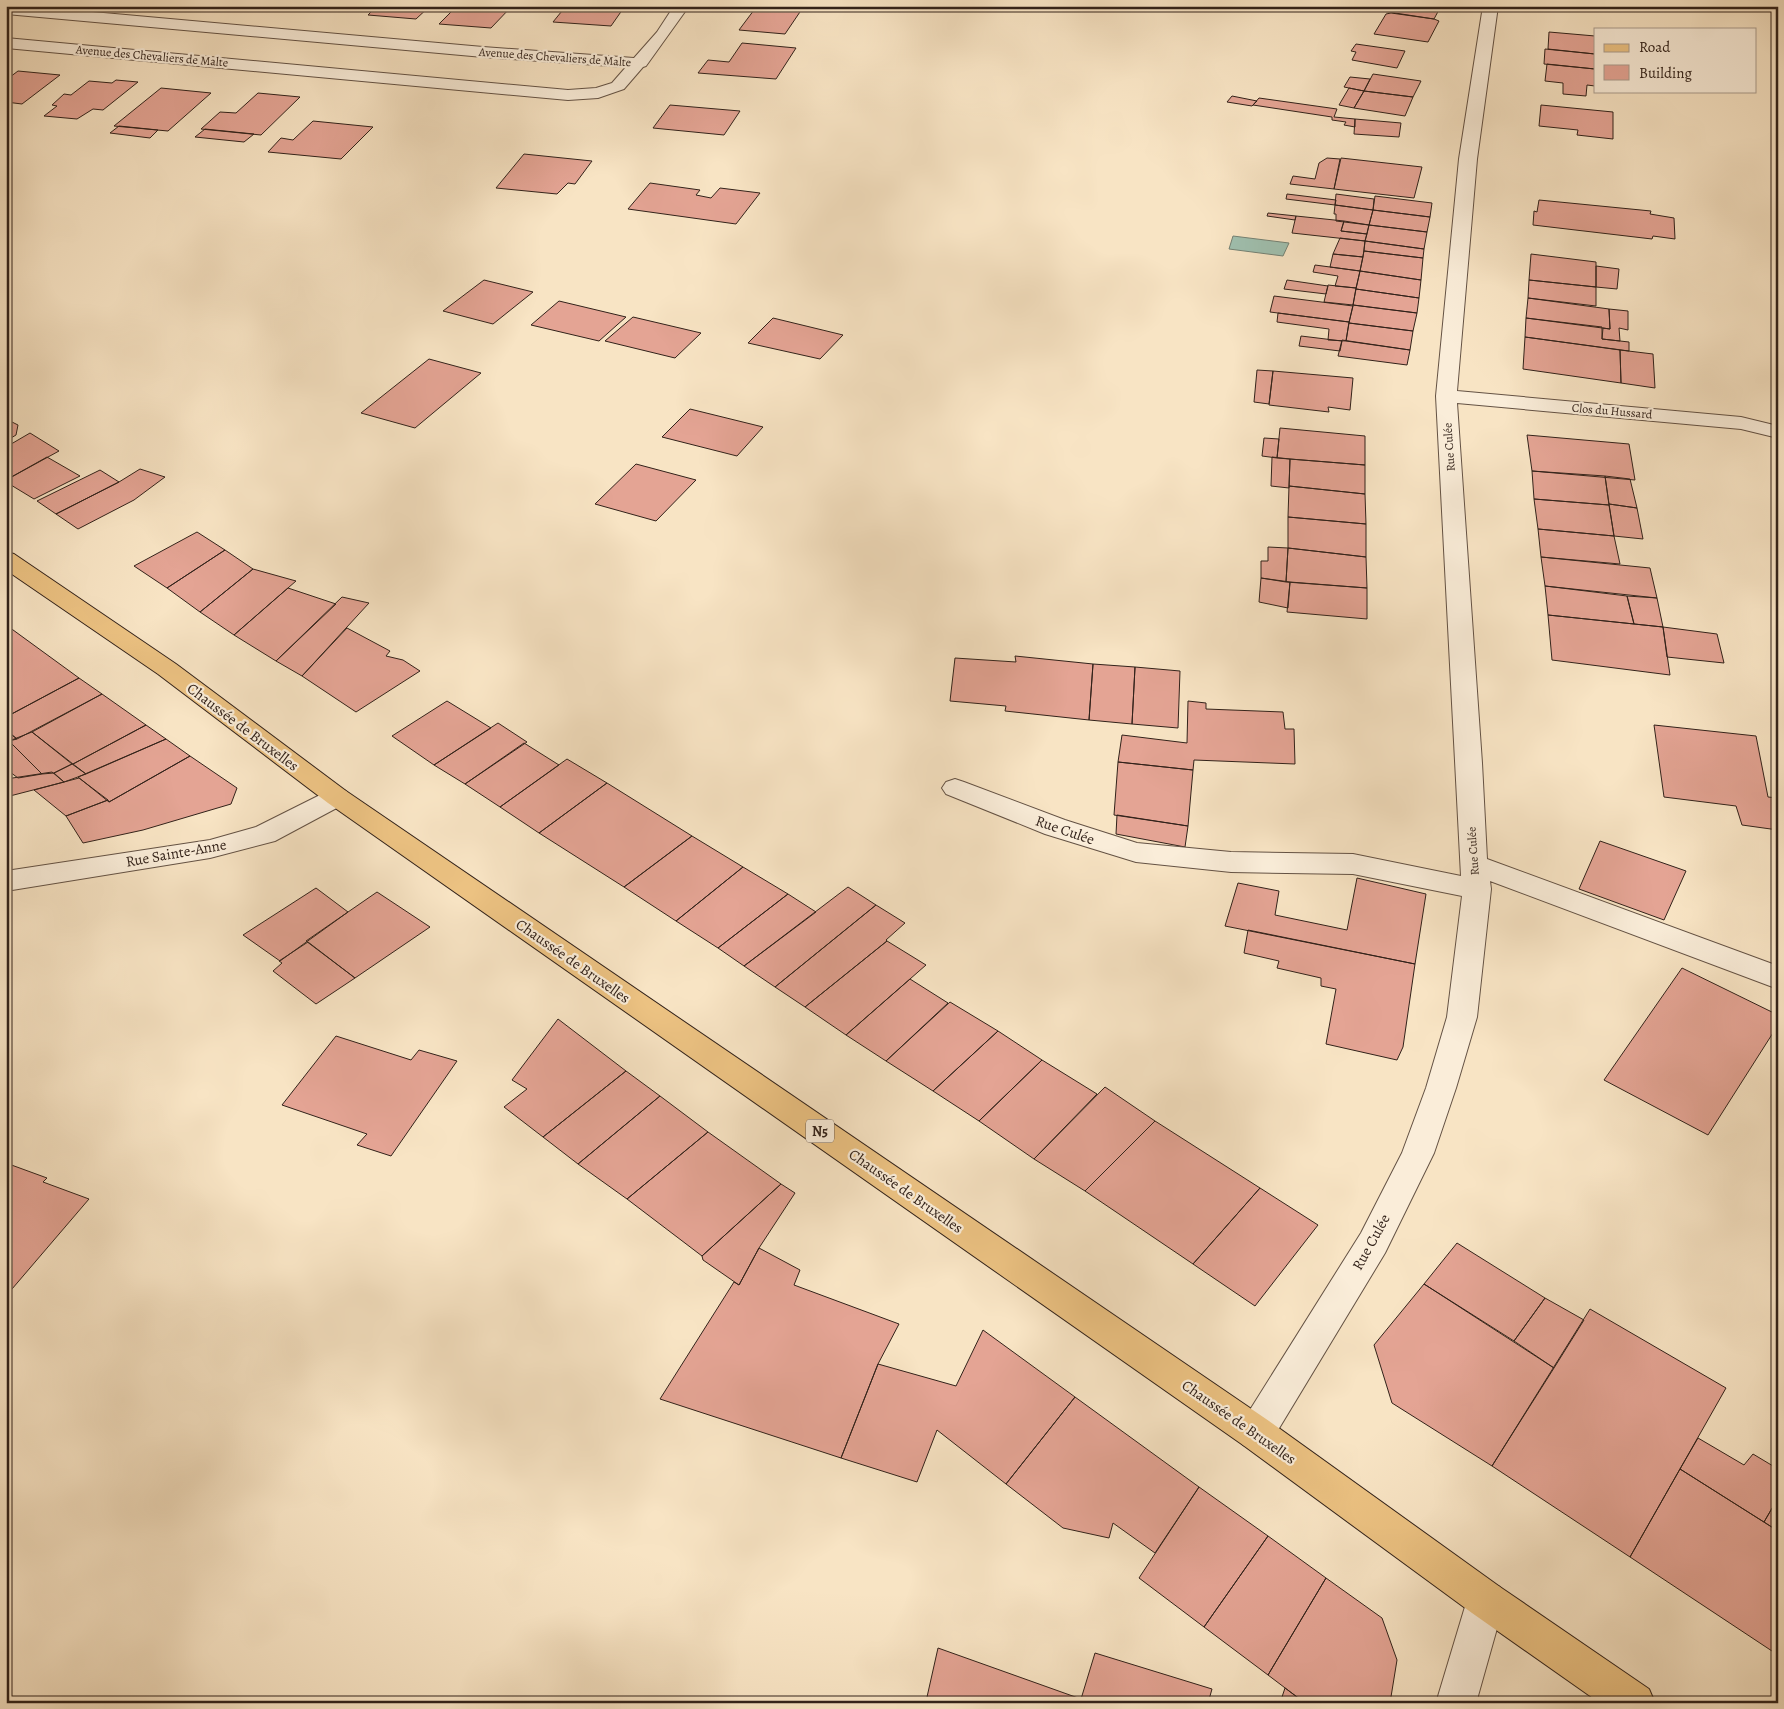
<svg xmlns="http://www.w3.org/2000/svg" width="1784" height="1709" viewBox="0 0 1784 1709" font-family="Alegreya,serif">
<rect width="100%" height="100%" fill="#f8e4c4"/>
<filter id="stains"><feTurbulence type="fractalNoise" baseFrequency=".004" numOctaves="4"/><feColorMatrix values="0 0 0 0 .2 0 0 0 0 .09 0 0 0 0 .02 0 0 0 .5 -.17"/></filter>
<radialGradient id="worn" r=".72"><stop offset=".6" stop-color="#630" stop-opacity="0"/><stop offset="1" stop-color="#630" stop-opacity=".3"/></radialGradient>
<path fill="#9fbfae" stroke="#738073" d="M1233 236 1289 243 1283 256 1229 249Z"/>
<path fill="#e4a494" stroke="#32221a" d="M309 6H334L319 11Z
M377 6H430L416 19 368 15Z
M457 6H512L491 28 439 24Z
M566 6H625L611 26 553 22Z
M757 6H804L785 34 739 30Z
M1386 6H1441L1434 19 1382 11Z
M1391 13 1434 19 1439 21 1428 42 1374 34 1386 14Z
M1549 32 1595 36V54L1548 49Z
M742 43 796 48 776 79 698 73 708 60 729 62Z
M1356 44 1405 51 1397 68 1352 60 1356 52 1351 51Z
M1545 49 1595 54V69L1544 64Z
M1547 64 1595 69V86L1587 85 1586 96 1563 94V83L1545 81Z
M18 71 60 75 22 104 6 102V80Z
M1373 74 1421 81 1413 97 1364 91Z
M1350 77 1370 79 1364 91 1344 87Z
M116 80 138 82 103 110 93 109 77 119 44 116 57 106 52 105 64 94 71 95 89 81 112 83Z
M161 88 211 93 168 131 114 126Z
M1349 88 1364 91 1354 108 1339 105Z
M1364 91 1413 97 1405 116 1354 108Z
M258 93 300 97 261 135 201 129 220 112 236 113Z
M1232 96 1257 101 1252 106 1227 102Z
M1259 98 1337 109 1334 117 1355 119V127L1344 125 1346 122 1332 120V117L1253 105Z
M670 105 740 111 724 135 653 128Z
M1541 105 1613 112V139L1577 135 1578 130 1539 126Z
M1355 119 1401 123 1399 137 1354 134Z
M313 121 373 127 341 159 268 152 281 138 293 140Z
M119 126 158 130 150 138 110 133Z
M205 129 254 134 244 142 195 137Z
M524 154 592 161 575 184 568 183 557 194 496 188Z
M1327 158 1340 159 1334 189 1290 184 1293 176 1315 179 1319 163Z
M1341 158 1422 167 1414 198 1334 189Z
M650 183 700 190 696 195 711 198 720 188 760 193 736 224 628 209Z
M1287 194 1336 200 1335 205 1286 199Z
M1336 194 1374 199 1373 210 1335 205Z
M1375 196 1432 203 1430 217 1373 210Z
M1539 200 1651 211 1650 214 1674 218 1675 239 1653 236 1652 239 1533 225 1534 211 1537 212Z
M1335 205 1373 210 1369 225 1336 221V214H1334Z
M1373 210 1430 217 1427 232 1369 225Z
M1268 213 1296 216 1295 220 1267 216Z
M1296 216 1344 221 1341 231 1367 234 1365 241 1292 233Z
M1344 221 1369 225 1367 234 1341 231Z
M1369 225 1427 232 1424 249 1365 241Z
M1340 238 1365 241 1363 257 1333 254Z
M1365 241 1424 249 1423 258 1364 251Z
M1364 251 1423 258 1421 280 1360 271Z
M1333 254 1363 257 1360 271 1330 267Z
M1531 254 1596 262V287L1529 280Z
M1315 265 1360 271 1356 288 1335 286 1338 276 1313 272Z
M1596 266 1619 269 1617 289 1596 287Z
M1360 271 1421 280 1419 298 1356 289Z
M484 280 533 292 493 324 443 311Z
M1287 280 1328 286 1326 294 1284 289Z
M1529 280 1596 287V306L1528 298Z
M1328 285 1356 288 1353 305 1324 302Z
M1356 289 1419 298 1417 313 1353 305Z
M1274 296 1353 306 1349 322 1270 312Z
M1528 298 1609 309 1610 329 1526 318Z
M559 301 626 317 599 341 531 325Z
M1353 305 1417 313 1413 331 1349 323Z
M1609 309 1628 311V330L1619 328 1620 341 1602 339 1603 328 1610 329Z
M1278 313 1349 322 1346 341 1328 340 1329 329 1277 322Z
M633 317 701 333 675 358 605 341Z
M773 318 843 335 820 359 748 343Z
M1526 318 1602 327V339L1629 342V351L1525 337Z
M1349 323 1413 331 1410 350 1346 341Z
M1301 336 1342 341 1340 351 1299 346Z
M1525 337 1620 350 1621 383 1523 369Z
M1342 340 1410 350 1407 365 1338 356Z
M1620 350 1653 354 1655 388 1621 383Z
M429 359 481 373 415 428 361 413Z
M1257 370 1273 371 1269 404 1254 402Z
M1273 371 1353 378 1350 410 1328 407 1329 412 1269 405Z
M690 409 763 427 737 456 662 437Z
M6 419 18 425 16 435 6 441Z
M1280 428 1365 436V465L1277 458Z
M30 433 59 451 6 480V447Z
M1527 435 1629 444 1635 480 1532 471Z
M1264 438 1279 439 1277 458 1262 456Z
M47 457 80 476 34 499 6 482V480Z
M1272 457 1290 459 1289 488 1271 486Z
M1290 459 1365 465V494L1289 486Z
M636 464 696 480 656 521 595 504Z
M140 469 165 477 134 500 78 529 56 514 119 482Z
M100 470 119 482 56 514 37 501Z
M1532 471 1605 476 1609 505 1534 499Z
M1605 476 1630 479 1637 508 1609 504Z
M1289 486 1365 494 1366 524 1288 517Z
M1534 499 1609 505 1614 536 1538 529Z
M1609 504 1637 508 1643 539 1614 536Z
M1288 517 1366 524V557L1288 548Z
M1538 529 1614 536 1620 564 1541 557Z
M197 532 225 550 167 588 134 566Z
M1268 547 1288 548 1286 582 1261 578V561H1268Z
M1288 548 1366 557 1367 588 1286 582Z
M225 550 253 569 200 612 167 588Z
M1541 557 1650 568 1657 598 1545 586Z
M253 569 296 581 234 635 200 612Z
M1261 578 1290 582 1288 608 1259 602Z
M1290 582 1367 588V619L1287 612Z
M1545 586 1627 596 1634 624 1548 615Z
M288 588 336 604 276 661 234 635Z
M1627 596 1657 598 1663 627 1634 624Z
M342 597 369 603 302 676 276 661Z
M1548 615 1663 627 1670 675 1552 660Z
M9 627 79 678 6 717V629Z
M1663 627 1717 634 1724 663 1667 657Z
M347 628 390 651 386 656 403 660 420 671 356 712 302 676Z
M1015 656 1093 664 1089 720 1005 711 1006 706 950 701 955 658 1016 662Z
M1093 664 1135 667 1132 724 1089 720Z
M1135 667 1180 671 1178 728 1132 724Z
M79 678 102 694 17 739 6 730V717Z
M102 694 146 725 73 764 32 732Z
M447 701 491 728 434 765 392 736Z
M1188 701 1206 703V709L1283 712 1285 729H1294L1295 764 1194 760 1193 770 1118 762 1122 735 1187 743Z
M498 723 527 742 465 784 434 765Z
M146 725 166 739 86 774 73 764Z
M1654 725 1756 736 1768 797 1778 798V830L1742 825 1736 806 1664 797Z
M6 730 17 739 9 741 42 774 18 778 6 769Z
M32 732 72 764 54 773 42 774 9 741Z
M166 739 190 756 109 802 78 777Z
M524 743 559 765 500 807 465 784Z
M190 756 237 788 231 804 143 830 83 843 66 816 108 800 109 802Z
M567 759 607 783 539 833 500 807Z
M1118 762 1193 770 1188 826 1114 815Z
M72 764 86 774 64 782 54 773Z
M52 772 64 782 6 797V779Z
M79 778 108 800 66 816 34 790Z
M607 783 692 836 624 887 539 833Z
M1117 815 1188 826 1185 847 1116 834Z
M692 836 743 867 676 921 624 887Z
M1600 841 1686 871 1664 920 1579 889Z
M743 867 788 894 718 948 676 921Z
M1357 878 1426 894 1415 964 1225 926 1238 883 1279 891 1275 915 1347 930Z
M848 887 876 905 775 987 744 966Z
M316 888 348 912 280 961 243 935Z
M377 892 430 927 355 978 306 941Z
M788 894 816 912 744 966 718 948Z
M876 905 905 923 886 940 887 941 805 1007 775 987Z
M1248 930 1415 964 1403 1047 1397 1060 1326 1044 1336 989 1321 986V978L1277 968 1279 961 1244 953Z
M887 941 926 965 846 1035 805 1007Z
M308 942 355 978 316 1004 273 971 282 963 279 961Z
M1682 968 1778 1015V1025L1708 1135 1604 1080Z
M910 979 948 1003 886 1061 846 1035Z
M950 1002 998 1031 933 1091 886 1061Z
M558 1019 626 1071 543 1137 504 1107 527 1089 512 1080Z
M998 1031 1042 1060 979 1121 933 1091Z
M336 1036 411 1060 419 1050 457 1061 391 1156 357 1145 367 1134 282 1105Z
M1042 1060 1097 1094 1034 1159 979 1121Z
M626 1071 660 1096 578 1164 543 1137Z
M1105 1087 1155 1121 1085 1191 1034 1159Z
M660 1096 708 1132 627 1199 578 1164Z
M1155 1121 1260 1188 1193 1264 1085 1191Z
M708 1132 781 1184 702 1256 627 1199Z
M6 1163 47 1178 43 1182 89 1199 6 1296Z
M781 1184 795 1193 759 1248 739 1285 703 1260 702 1256Z
M1260 1188 1318 1225 1255 1306 1193 1264Z
M1457 1243 1545 1298 1514 1341 1424 1284Z
M759 1248 800 1270 794 1285 899 1324 878 1364 841 1458 660 1399 734 1282 739 1285Z
M1424 1284 1554 1368 1492 1466 1392 1403 1374 1345Z
M1545 1298 1584 1320 1554 1368 1514 1341Z
M1590 1309 1726 1388 1630 1557 1492 1466Z
M983 1330 1075 1397 1006 1484 937 1430 917 1482 841 1458 878 1364 956 1386Z
M1075 1397 1199 1487 1155 1553 1113 1523 1109 1538 1063 1528 1006 1484Z
M1698 1438 1744 1465 1753 1454 1778 1469V1498L1764 1522 1680 1469Z
M1680 1469 1778 1531V1655L1630 1557Z
M1199 1487 1268 1536 1204 1627 1139 1578Z
M1778 1498V1531L1764 1522Z
M1268 1536 1326 1578 1268 1675 1204 1627Z
M1326 1578 1382 1618 1397 1660 1390 1703H1305L1268 1675Z
M938 1648 1081 1699 1092 1703H943L927 1697Z
M1095 1653 1212 1689 1208 1703H1092L1081 1699Z
M1285 1688 1305 1703H1280Z"/>
<g fill="none" stroke-linecap="round" stroke-linejoin="round">
<defs>
<path id="minor" d="M6 6H26L483 47 634 58 657 32 674 6H689L646 66 643 67 624 89 598 98 568 100 6 48V38L568 90 596 88 612 83 626 67 483 57 6 14Z
M1483 6H1498L1477 159 1457 391 1741 417 1778 426V438L1741 429 1457 403 1482 763 1487 859 1778 966V989L1490 881 1491 889 1477 1017 1456 1088 1434 1153 1385 1253 1269 1445 1256 1449 1243 1445 1238 1433 1243 1421 1361 1233 1402 1153 1426 1088 1447 1017 1462 896 1353 874 1231 872 1136 862 1045 834 946 794 942 788 946 782 955 779 964 782 1065 820 1137 843 1231 852 1353 854 1461 876 1436 396 1459 159Z
M337 788 346 791 350 797 346 803 275 841 210 858 6 891V871L210 840 256 827 328 791Z
M1486 1581 1500 1587 1505 1600 1476 1703H1436L1467 1600 1472 1587Z"/>
<path id="major" d="M6 552 14 554 176 664 346 791 1269 1421 1500 1587 1649 1689 1655 1703H1600L1472 1613 1243 1445 328 803 158 674 6 570Z"/>
</defs>
<use href="#minor" stroke="#645244" stroke-width="2"/>
<use href="#major" stroke="#32221a" stroke-width="2"/>
<use href="#minor" fill="#faedd9" fill-rule="evenodd"/>
<use href="#major" fill="#ecc282" fill-rule="evenodd"/>
</g>
<g text-anchor="middle" dominant-baseline="central" stroke-width="4.5" stroke-linejoin="round" paint-order="stroke">
<g font-size="12" fill="#32221a" stroke="#faedd9">
<text transform="translate(152 56) rotate(5)">Avenue des Chevaliers de Malte</text>
<text transform="translate(555 57) rotate(4)">Avenue des Chevaliers de Malte</text>
<text transform="translate(1612 411) rotate(5)">Clos du Hussard</text>
<text transform="translate(1449 447) rotate(-94)">Rue Culée</text>
<text transform="translate(1473 851) rotate(-94)">Rue Culée</text>
</g>
<rect fill="#faedd9" stroke="#6e5f53" stroke-width="1" x="806" y="1119.5" width="28" height="23" rx="4"/>
<g font-size="14" font-weight="bold" fill="#32221a">
<text x="820" y="1131">N5</text>
</g>
<g font-size="15" fill="#32221a" stroke="#faedd9">
<text transform="translate(243 727) rotate(37)">Chaussée de Bruxelles</text>
<text transform="translate(1065 830) rotate(19)">Rue Culée</text>
<text transform="translate(176 853) rotate(-10)">Rue Sainte-Anne</text>
<text transform="translate(573 961) rotate(35)">Chaussée de Bruxelles</text>
<text transform="translate(906 1191) rotate(35)">Chaussée de Bruxelles</text>
<text transform="translate(1371 1242) rotate(-61)">Rue Culée</text>
<text transform="translate(1239 1422) rotate(35)">Chaussée de Bruxelles</text>
</g>
</g>
<rect width="1784" height="1709" fill="none" stroke="#f8e4c4" stroke-width="25"/>
<rect x="8" y="8" width="1769" height="1694" fill="none" stroke="#32221a" stroke-width="2.5"/>
<rect x="12" y="12" width="1759" height="1684" fill="none" stroke="#32221a"/>
<rect x="1594" y="28" width="162" height="65" fill="#faedd9" stroke="#aa9c8d"/>
<rect x="1604" y="44" width="25" height="8" fill="#ecc282" stroke="#aa9c8d"/>
<text x="1639" y="52" font-size="15" fill="#32221a">Road</text>
<rect x="1604" y="65" width="25" height="15" fill="#e4a494" stroke="#aa9c8d"/>
<text x="1639" y="78" font-size="15" fill="#32221a">Building</text>
<rect width="100%" height="100%" filter="url(#stains)"/>
<rect width="100%" height="100%" fill="url(#worn)"/>
</svg>
